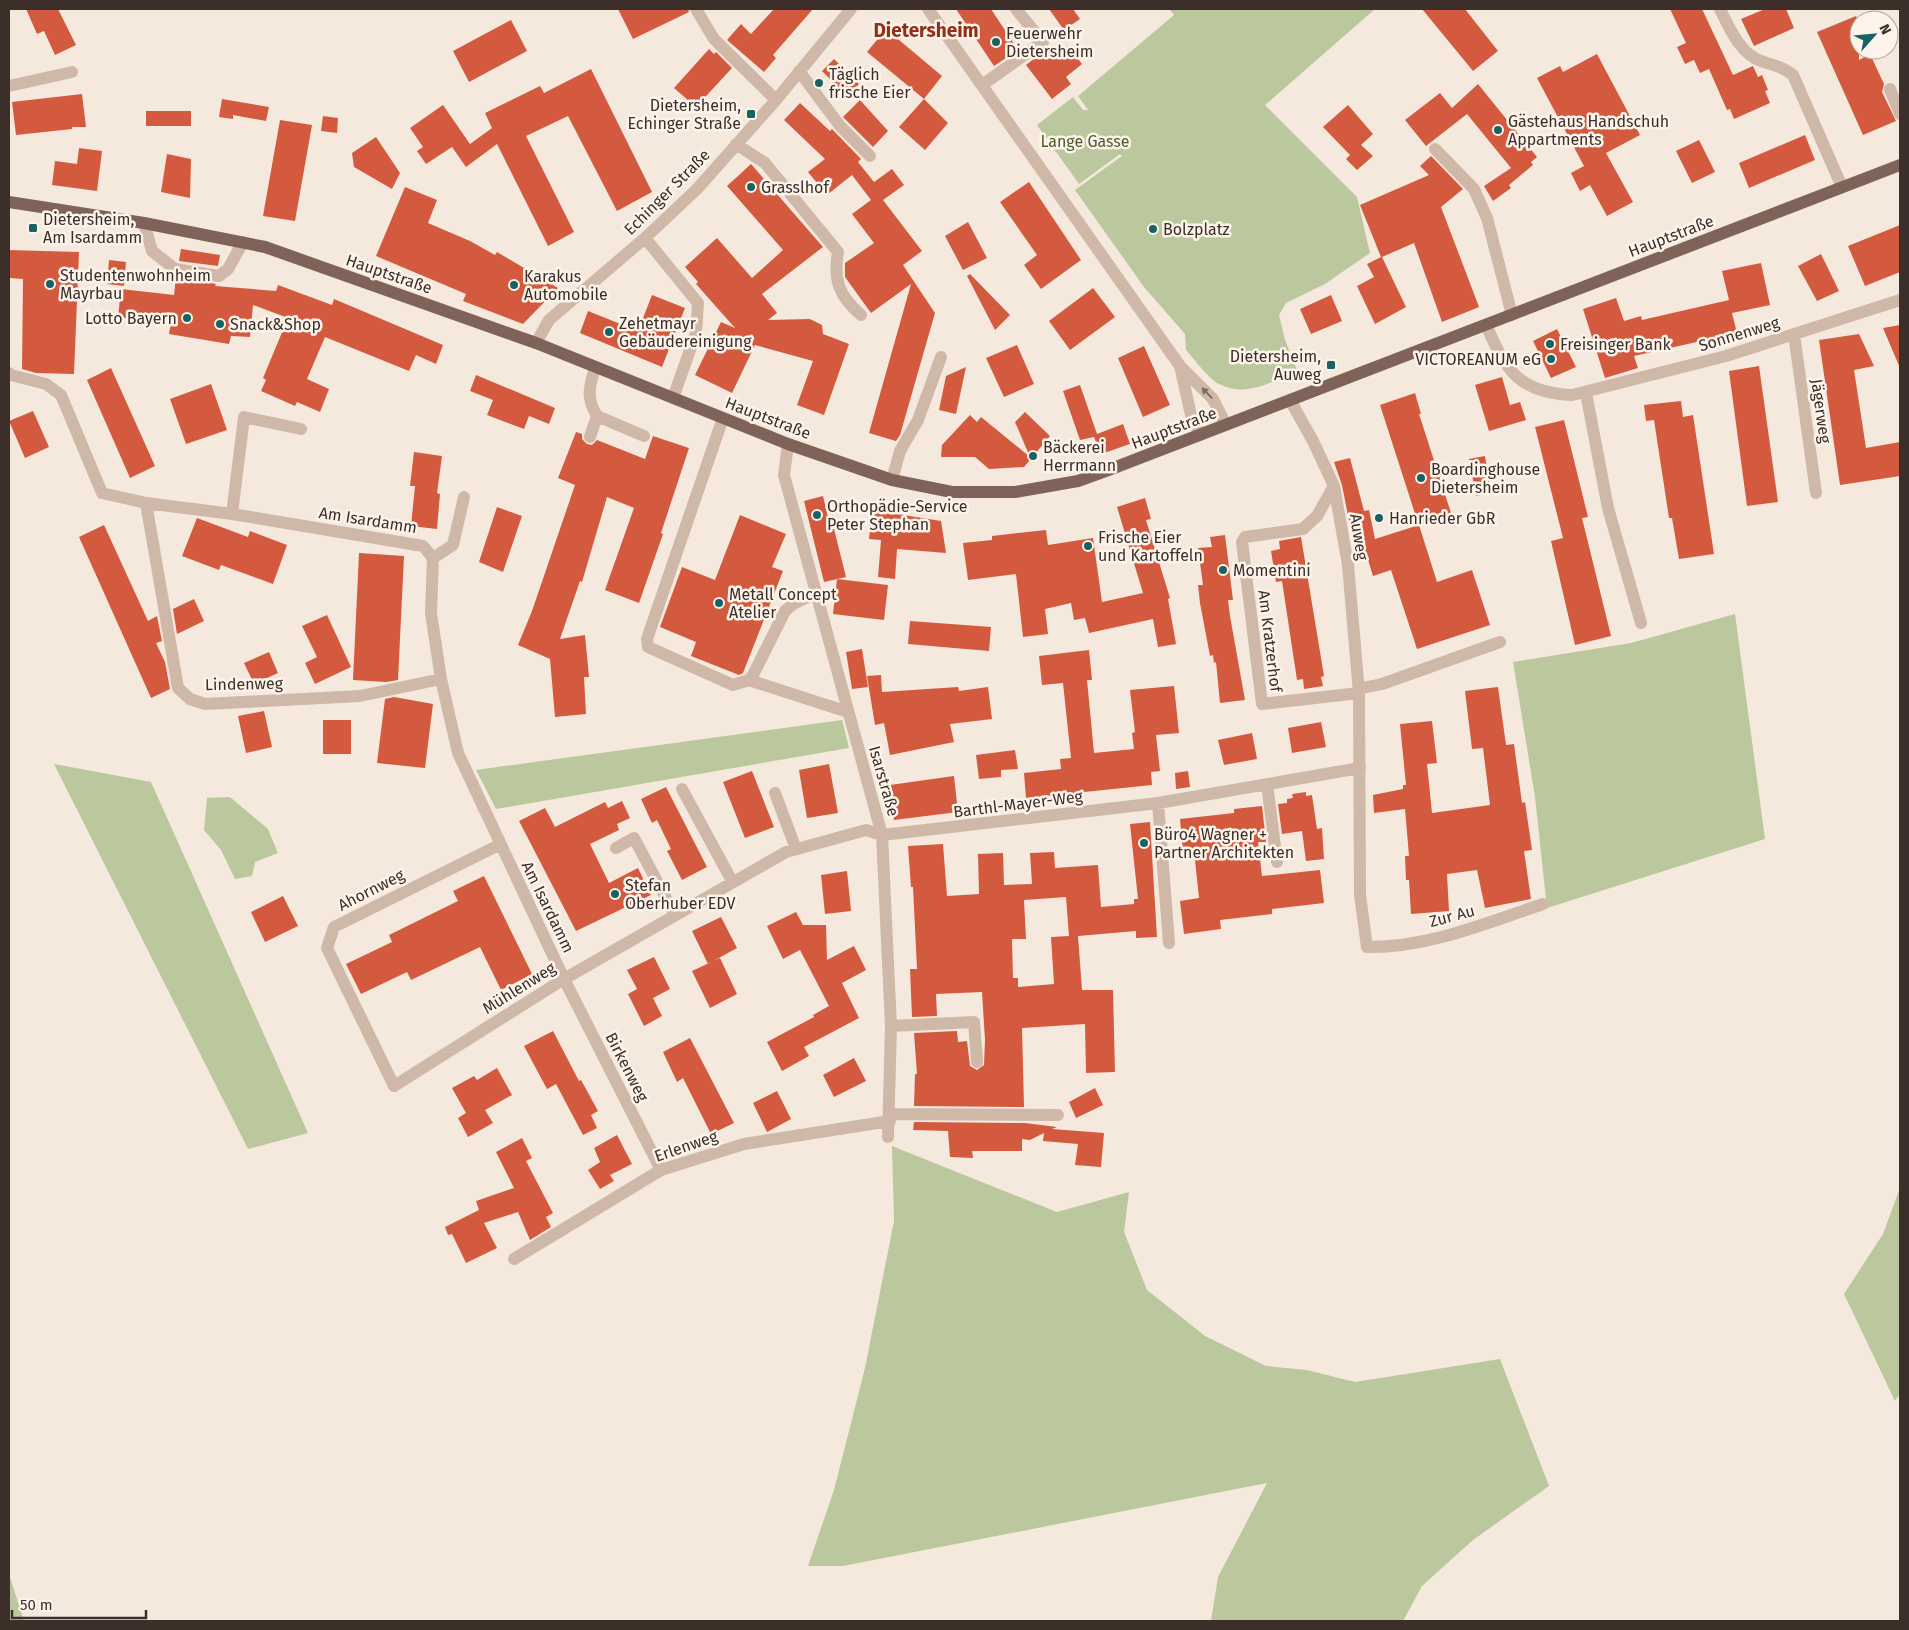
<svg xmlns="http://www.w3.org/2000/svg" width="1909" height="1630" viewBox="0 0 1909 1630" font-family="'Fira Sans',sans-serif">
<rect width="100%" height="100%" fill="#f5e9de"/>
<path fill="#bbc79c" d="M1169 9H1375L1265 105 1357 197 1370 253 1325 284 1286 303 1279 315 1285 340 1297 370C1273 382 1246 398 1219 384 1209 379 1194 359 1186 350L1185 334 1144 287 1075 190 1122 156 1120 154 1079 184 1037 125 1073 97 1083 110H1088L1078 96 1174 15Z
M1735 614 1765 839 1547 908 1535 797 1513 662 1631 643Z
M842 720 849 748 496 809 476 770Z
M54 764 151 782 308 1133 248 1149Z
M230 797 268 829 278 853 255 862 252 876 235 879 221 850 204 830 207 798Z
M892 1146 1057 1212 1129 1192 1124 1232 1147 1290 1205 1336 1266 1366 1307 1370 1355 1382 1500 1359 1549 1486 1473 1540 1422 1586 1403 1621H1211L1218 1577 1267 1483 843 1566H808L834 1490 865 1368 894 1221Z
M1900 1188V1394L1895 1401 1844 1294 1883 1234Z
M9 1574 24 1621H9Z"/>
<path fill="#d35a3e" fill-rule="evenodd" d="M26 9H58L76 45 55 55 44 31 37 34Z
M618 9H688L689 12 633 39Z
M774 9H813L773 55 776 58 764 72 727 40 741 24 751 34Z
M956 9H991L1018 50 994 66Z
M1049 9H1073L1080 19 1064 30Z
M1422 9H1465L1498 51 1473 71Z
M1670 9H1702L1733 75 1753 66 1758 77 1762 75 1768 90 1765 91 1770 103 1734 119 1730 109 1727 110 1709 69 1700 73 1694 60 1685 64 1677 47 1686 43Z
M1765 9H1786L1794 28 1754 46 1741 19Z
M1856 16 1859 24V60L1870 54 1884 84 1882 92 1896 121 1863 135 1817 32Z
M511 20 527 51 469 82 453 51Z
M886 29 942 76 924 99 867 52Z
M1068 46 1082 64 1066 77 1071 84 1052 99 1026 65 1045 50 1052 58Z
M709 49 714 54 716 52 732 68 696 107 674 88Z
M1597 54 1640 135 1606 153 1633 202 1607 216 1590 185 1580 191 1571 173 1584 166 1537 78 1560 66 1563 72Z
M834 59 859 84 847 96 822 71Z
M591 69 652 192 617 211 568 116 526 136 574 232 548 246 497 144 466 167 452 147 426 164 417 151 423 147 410 128 443 105 470 144 492 128 485 113 540 86 544 93Z
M1478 84 1537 157 1531 162 1533 165 1509 185 1511 188 1493 201 1484 186 1511 168 1467 114 1426 146 1405 120 1440 93 1452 108Z
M82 94 86 127H72V129L16 135 12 102Z
M222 99 269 107 266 121 233 115V119L219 117Z
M924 99 948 123 925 150 899 127Z
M860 100 888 131 873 147 843 117Z
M800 103 830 131 832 129 861 159 858 162 874 182 892 169 904 185 883 200 922 251 903 265 935 313 900 435 896 441 869 433 911 284 871 313 845 277V263L874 243 852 214 871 200 852 175 827 195 808 172 825 159 784 120Z
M1348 105 1373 134 1361 145 1373 156 1357 170 1346 159 1350 155 1323 127Z
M146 111H191V126H146Z
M323 116 338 118 337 133 321 131Z
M280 120 312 125 295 221 263 216Z
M1805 135 1815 160 1749 188 1739 163Z
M376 137 400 173 392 189 354 167 352 153Z
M1699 140 1715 172 1692 183 1676 151Z
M79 148 102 151 97 191 52 185 55 161 77 164Z
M167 154 191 159 190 198 161 192Z
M1431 156 1463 189 1441 207 1479 307 1442 322 1414 243 1382 257 1406 307 1375 324 1357 286 1374 277 1367 264 1381 257 1360 205 1429 175 1420 166Z
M751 164 823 247 762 294 777 313 768 320 810 319 822 325 823 334 849 344 824 415 797 405 813 361 755 345 732 393 695 375 721 322 735 328 696 284 698 282 685 267 717 238 752 278 783 250 727 186Z
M1029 182 1081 260 1041 289 1024 265 1037 255 1000 202Z
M405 187 437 200 428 223 470 241 495 255 497 252 558 288 523 324 463 301 466 294 376 256Z
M968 222 987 258 963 270 945 236Z
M1900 225V272L1865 286 1848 246Z
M181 249 220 255 218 266 179 261Z
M9 250 79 252 74 374 36 373 22 369 23 279 9 278Z
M1821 254 1839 291 1817 301 1798 266Z
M109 260 126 262 124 286 107 284Z
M1761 263 1770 305 1732 313 1737 333 1634 356 1638 368 1605 378 1583 309 1616 298 1624 321 1641 316 1642 320 1729 300 1722 271Z
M970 274 1010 315 995 330 967 276Z
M176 277 216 284 215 286 276 291 278 285 332 305 334 299 443 345 436 364 416 355 409 371 325 337 307 379 329 389 320 412 297 402 295 406 261 391 266 380 263 378 288 318 253 305 250 337 231 336 229 344 169 334 171 323 118 317 121 289 174 295Z
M1093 288 1115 317 1070 350 1049 321Z
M652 295 685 308 662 367 580 333 588 311 638 331Z
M1331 295 1342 321 1311 334 1300 309Z
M1900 325V368L1883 328Z
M1557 329 1576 367 1551 378 1533 341Z
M1859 334 1874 366 1854 370 1866 448 1900 442V476L1840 485 1819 340Z
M1017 345 1034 384 1004 397 986 358Z
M1144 346 1170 405 1143 417 1118 358Z
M1759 366 1778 502 1747 506 1729 371Z
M966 367 956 414 939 410 946 376Z
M111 368 155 466 130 478 87 380Z
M476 375 555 408 549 424 529 416 524 429 487 415 493 400 470 391Z
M1502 377 1510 405 1520 402 1526 420 1489 431 1475 385Z
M211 384 227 430 186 444 170 399Z
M1080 385 1097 434 1123 424 1130 444 1101 454 1094 437 1080 440 1063 391Z
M1415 393 1421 414H1419L1452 516 1419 526 1380 405Z
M1681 401 1683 417 1693 415 1714 554 1679 559 1672 518H1669L1654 420 1646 421 1644 405Z
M33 411 49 447 25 458 9 421Z
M1025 412 1050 436 1024 467 989 469 975 457H941L942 445 970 415 977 422 981 417 1030 457 1015 422Z
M1564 420 1588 517 1582 518 1611 636 1575 645 1551 541 1563 538 1535 427Z
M576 432 582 434V439L587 444 592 445 597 440 645 459 653 436 689 448 661 533 663 534 639 603 605 590 634 508 607 497 582 582 580 581 560 639 585 635 589 677H584L586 714 555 717 550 659 518 645 532 611 575 485 558 478Z
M414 452 442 456 437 493 440 494 437 529 411 526 415 486H410Z
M1485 456 1491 493 1476 496 1469 459Z
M1350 458 1364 511 1369 510 1375 539 1419 525 1437 582 1472 570 1490 625 1417 649 1391 570 1373 576 1362 540 1353 541 1342 485 1334 462Z
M823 496 831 530 834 529 846 577 824 582 804 501Z
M1145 498 1151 519 1146 520 1170 598 1168 599 1176 644 1158 647 1153 619 1089 633 1085 618 1074 620 1071 603 1045 609 1048 634 1023 637 1016 574 968 580 963 543 992 540V536L1046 530 1048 545 1093 538 1102 602 1143 593 1117 507Z
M497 507 522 516 503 572 479 562Z
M872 510 941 521 946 553 897 549 895 579 878 577 881 540 869 539Z
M740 515 786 534 772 567 783 571 743 673 739 675 691 656 696 642 660 627 682 567 715 580Z
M197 518 248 537 250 531 287 545 273 584 221 565 219 570 182 556Z
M104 525 148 621 157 616 162 641 156 643 165 662 170 689 151 698 79 537Z
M1225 535 1233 600H1228L1230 616 1245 700 1220 703 1216 662 1214 663 1213 655 1210 656 1200 603 1198 585H1203L1198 548 1212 547 1210 537Z
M1301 537 1324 676 1321 677 1323 686 1304 689 1303 679 1297 680 1282 581 1276 582 1271 551 1280 549 1279 541Z
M359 553 404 556 398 680 386 682 353 680Z
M837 579 888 585 884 620 833 614Z
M194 599 204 621 177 634 173 609Z
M327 615 351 667 315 684 305 663 317 657 302 626Z
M910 621 991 627 989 651 908 644Z
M862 649 868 687 852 689 846 652Z
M1089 650 1092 680H1087L1094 753 1134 749 1132 733 1135 732 1130 690 1174 686 1179 733 1156 735 1160 771 1151 772 1152 785 1026 798 1024 773 1061 769 1060 759 1071 758 1063 683 1042 685 1039 656Z
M269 652 278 673 254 684 244 663Z
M881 675 882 692 958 687 959 691 988 687 992 719 950 724 954 742 890 755 884 723 875 725 867 676Z
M1498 687 1506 745 1514 744 1522 803 1525 802 1532 850 1524 851 1531 899 1485 908 1477 870 1447 874 1449 911 1411 914 1409 880H1406L1405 856H1409L1405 809 1374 813 1373 795 1403 789V785H1406L1400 724 1432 721 1437 763 1427 764 1432 813 1490 805 1483 748 1472 749 1465 691Z
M394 697 433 704 425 768 377 763 385 699Z
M264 711 272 747 246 753 238 716Z
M323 720H351V754H323Z
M1321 722 1326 747 1292 753 1288 728Z
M1252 733 1257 759 1224 765 1218 740Z
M1015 750 1018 769 1001 770V777L979 779 976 755Z
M829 764 838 813 807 818 799 770Z
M752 771 774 827 745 838 723 782Z
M1188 771 1190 787 1176 789 1175 773Z
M954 776 958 812 894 820 890 785Z
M666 787 707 867 682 880 667 851 671 849 657 820 652 823 641 799Z
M1306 792V796L1312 795 1317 829 1322 828 1324 859 1306 861 1302 831 1282 834 1278 804 1287 803V799L1293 798 1292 794Z
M622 801 630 818 617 824 619 830 590 844 609 883 638 868 651 895 576 931 519 821 545 808 555 827 605 802 608 808Z
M1262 806 1266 842H1258L1262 876 1320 870 1324 903 1272 909V914L1220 920 1221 929 1184 934 1180 901 1199 898 1194 851 1183 852 1180 819 1234 813V809Z
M1150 822 1157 937 1136 938V931L1078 936 1082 990H1113L1115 1072 1086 1073 1085 1024 1022 1028 1024 1107 914 1106 915 1074H917L914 1033 957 1031 958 1042 967 1041 970 1066 977 1070 984 1065 985 1040 982 992 936 994 937 1016 912 1017 910 969H917L913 887H911L908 846 943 844 947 896 979 894 978 854 1003 853 1004 885 1032 884 1030 853 1054 852 1055 868 1098 865 1101 907 1134 904V899H1138L1130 824ZM1066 897 1069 936 1051 937 1054 984 1018 987V978H1013L1012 939H1026L1024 900Z
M847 871 851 911 825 914 821 875Z
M484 876 532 974 501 990 480 947 411 980 407 972 361 994 346 964 392 942 389 935 458 901 453 891Z
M283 896 298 926 265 942 251 912Z
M796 912 803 925H826L827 960 854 946 866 970 842 983 859 1018 804 1047 809 1056 782 1071 767 1042 814 1017 813 1015 829 1006 800 950 783 959 767 926Z
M721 917 737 948 708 964 692 931Z
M654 957 670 989 653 998 662 1016 644 1026 628 994 637 989 627 970Z
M720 958 737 994 710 1008 692 971Z
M553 1031 579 1081 581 1080 598 1111 591 1115 597 1128 583 1135 556 1084 547 1089 524 1046Z
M690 1038 734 1123 711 1134 683 1078 677 1082 663 1052Z
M854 1058 866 1081 834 1097 823 1075Z
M497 1068 512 1095 485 1110 493 1123 468 1137 458 1118 466 1113 452 1088 474 1076 477 1080Z
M1095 1088 1103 1105 1076 1118 1069 1102Z
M777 1091 791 1119 767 1132 753 1103Z
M914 1122 1025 1123 1057 1127 1052 1129 1104 1133 1101 1167 1075 1165 1078 1144 1043 1141 1044 1133 1030 1140 1022 1139V1151H972L973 1158 950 1157 948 1131 913 1130Z
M617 1135 632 1164 610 1175 614 1181 600 1189 588 1170 600 1162 594 1148Z
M522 1138 532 1158 526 1161 553 1213 546 1217 551 1227 530 1240 518 1212 484 1223 497 1248 466 1263 452 1234 448 1235 445 1227 479 1210 476 1201 514 1188 496 1152Z"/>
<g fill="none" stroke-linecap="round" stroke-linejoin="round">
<path stroke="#cfb8a8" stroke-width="12" d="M696 9 714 39 776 100
M928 9 1180 366 1213 399 1226 425
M1720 9C1729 27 1740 54 1761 61 1775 66 1781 66 1793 75L1842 187
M799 71 840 126 870 156
M982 85 1043 42 1016 9
M9 86 72 72
M1890 89 1900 114
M736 144 765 163 838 252C833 280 839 296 861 315
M1435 149 1474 189 1487 218 1512 315
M144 223 152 251 175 269 219 276 228 269 243 242
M645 238 698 303 696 333 673 398
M1486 325C1506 370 1518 393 1572 395L1726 356 1900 300
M1794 334 1816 493
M536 343 549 320 645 238 697 189 776 100 851 9
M1180 366 1191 415 1200 435
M9 373 11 375 46 384 61 395 102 493 146 503 232 514 423 546 433 558 431 613 441 679 458 753 564 979 661 1170
M1586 393 1608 508 1641 623
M1290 400 1313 441 1334 486 1348 565 1359 693 1360 895 1367 947C1428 948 1486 923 1543 904
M597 416 644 436
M723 418 647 639 648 647 733 685 749 680 753 675 785 611 793 604 816 593
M590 437 597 416C586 398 589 387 595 368
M788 444 784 475 882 835 891 1026 888 1137
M892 480 900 451 918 420 941 357
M1334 486 1317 516 1303 529 1245 537 1242 542 1262 704 1359 693
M146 503 178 688 190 699 205 704 360 696 441 679
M232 514 244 417 301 429
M433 558 453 545 464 497
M749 680 848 712
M1358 689 1382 684 1500 642
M1267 784 1277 862
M682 789 732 881
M775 793 796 849
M1158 803 1169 943
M499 845 334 927 327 948 394 1086 564 979 786 852 866 830 882 835 1158 803 1360 768
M616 848 634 838 675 915
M891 1026 974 1022 977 1062
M890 1114 1058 1115
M514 1259 661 1170 744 1144 890 1121"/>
<path stroke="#7f6358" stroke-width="12" d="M9 202 144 223 265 247 536 343 788 444 892 480 952 492H1015L1078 481 1111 469 1900 165"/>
</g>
<defs><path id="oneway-solid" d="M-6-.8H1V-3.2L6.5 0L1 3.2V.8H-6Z" transform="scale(1.25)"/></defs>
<use fill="#7e6c62" href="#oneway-solid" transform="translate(1207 393) rotate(-134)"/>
<g fill="#196262" stroke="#fcf3eb" stroke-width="2">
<circle cx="996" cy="42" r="5"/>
<circle cx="819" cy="83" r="5"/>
<rect x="746" y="109" width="10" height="10" rx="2.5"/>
<circle cx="1498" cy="130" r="5"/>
<circle cx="751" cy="187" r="5"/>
<rect x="28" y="223" width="10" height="10" rx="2.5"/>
<circle cx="1153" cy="229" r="5"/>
<circle cx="50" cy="284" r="5"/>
<circle cx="514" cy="285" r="5"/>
<circle cx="187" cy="318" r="5"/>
<circle cx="220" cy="324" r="5"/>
<circle cx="609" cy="332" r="5"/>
<circle cx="1550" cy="344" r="5"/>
<circle cx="1551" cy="359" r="5"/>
<rect x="1326" y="360" width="10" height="10" rx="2.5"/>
<circle cx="1033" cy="456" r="5"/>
<circle cx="1421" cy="478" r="5"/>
<circle cx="817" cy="515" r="5"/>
<circle cx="1379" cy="518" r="5"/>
<circle cx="1088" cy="546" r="5"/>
<circle cx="1223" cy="570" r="5"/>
<circle cx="719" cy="603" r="5"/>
<circle cx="1144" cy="843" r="5"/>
<circle cx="615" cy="894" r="5"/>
</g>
<g text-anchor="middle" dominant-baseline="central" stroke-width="5" stroke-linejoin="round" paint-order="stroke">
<g font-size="16" fill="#3c2e29" stroke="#fcf3eb" text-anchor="start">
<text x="1006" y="33">Feuerwehr<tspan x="1006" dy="18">Dietersheim</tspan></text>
<text x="829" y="74">Täglich<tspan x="829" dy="18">frische Eier</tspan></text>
<text x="741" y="105" text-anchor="end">Dietersheim,<tspan x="741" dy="18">Echinger Straße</tspan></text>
<text x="1508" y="121">Gästehaus Handschuh<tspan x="1508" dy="18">Appartments</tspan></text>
<text x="761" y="187">Grasslhof</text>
<text x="43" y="219">Dietersheim,<tspan x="43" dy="18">Am Isardamm</tspan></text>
<text x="1163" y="229">Bolzplatz</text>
<text x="60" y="275">Studentenwohnheim<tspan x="60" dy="18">Mayrbau</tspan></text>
<text x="524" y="276">Karakus<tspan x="524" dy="18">Automobile</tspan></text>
<text x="177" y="318" text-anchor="end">Lotto Bayern</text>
<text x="619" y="323">Zehetmayr<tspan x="619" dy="18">Gebäudereinigung</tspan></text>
<text x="230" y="324">Snack&amp;Shop</text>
<text x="1560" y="344">Freisinger Bank</text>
<text x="1321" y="356" text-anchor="end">Dietersheim,<tspan x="1321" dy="18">Auweg</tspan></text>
<text x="1541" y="359" text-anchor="end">VICTOREANUM eG</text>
<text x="1043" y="447">Bäckerei<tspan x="1043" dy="18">Herrmann</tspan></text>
<text x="1431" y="469">Boardinghouse<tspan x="1431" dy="18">Dietersheim</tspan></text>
<text x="827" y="506">Orthopädie-Service<tspan x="827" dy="18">Peter Stephan</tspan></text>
<text x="1389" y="518">Hanrieder GbR</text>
<text x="1098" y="537">Frische Eier<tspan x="1098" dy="18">und Kartoffeln</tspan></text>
<text x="1233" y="570">Momentini</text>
<text x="729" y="594">Metall Concept<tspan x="729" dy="18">Atelier</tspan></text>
<text x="1154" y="834">Büro4 Wagner +<tspan x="1154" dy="18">Partner Architekten</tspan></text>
<text x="625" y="885">Stefan<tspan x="625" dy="18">Oberhuber EDV</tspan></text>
</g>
<g font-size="16" fill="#4d5d2a" stroke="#fcf3eb">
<text x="1085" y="141">Lange Gasse</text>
</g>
<g font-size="16" fill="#3c2e29" stroke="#fcf3eb">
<text transform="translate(667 192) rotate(-45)">Echinger Straße</text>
<text transform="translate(1671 236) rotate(-21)">Hauptstraße</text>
<text transform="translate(389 274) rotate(19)">Hauptstraße</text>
<text transform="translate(1739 334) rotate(-17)">Sonnenweg</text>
<text transform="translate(1821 411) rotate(82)">Jägerweg</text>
<text transform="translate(768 418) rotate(21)">Hauptstraße</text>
<text transform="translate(1174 428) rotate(-21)">Hauptstraße</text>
<text transform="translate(368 520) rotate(9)">Am Isardamm</text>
<text transform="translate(1359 537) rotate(81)">Auweg</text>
<text transform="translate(1270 641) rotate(83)">Am Kratzerhof</text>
<text transform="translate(244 684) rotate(-1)">Lindenweg</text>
<text transform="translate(884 781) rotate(74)">Isarstraße</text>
<text transform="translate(1018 804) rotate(-7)">Barthl-Mayer-Weg</text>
<text transform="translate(371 890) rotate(-27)">Ahornweg</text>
<text transform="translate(548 907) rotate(64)">Am Isardamm</text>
<text transform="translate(1452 916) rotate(-15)">Zur Au</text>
<text transform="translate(519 988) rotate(-32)">Mühlenweg</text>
<text transform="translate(627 1067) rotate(63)">Birkenweg</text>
<text transform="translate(686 1146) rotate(-19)">Erlenweg</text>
</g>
<g font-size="19" font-weight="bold" fill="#942e18" stroke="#fcf3eb">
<text x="926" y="30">Dietersheim</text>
</g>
</g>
<rect width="1909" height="1630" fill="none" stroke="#3c2e29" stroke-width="20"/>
<g transform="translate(1874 35) rotate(63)"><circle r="24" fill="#fcf3eb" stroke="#afa49d"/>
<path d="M0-4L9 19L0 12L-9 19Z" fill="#196262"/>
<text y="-8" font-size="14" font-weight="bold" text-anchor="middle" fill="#3c2e29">N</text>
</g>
<path d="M12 1610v8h134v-8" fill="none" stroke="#3c2e29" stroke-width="2.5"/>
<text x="20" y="1610" font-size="15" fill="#3c2e29" stroke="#fcf3eb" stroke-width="4" paint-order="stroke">50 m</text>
</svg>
